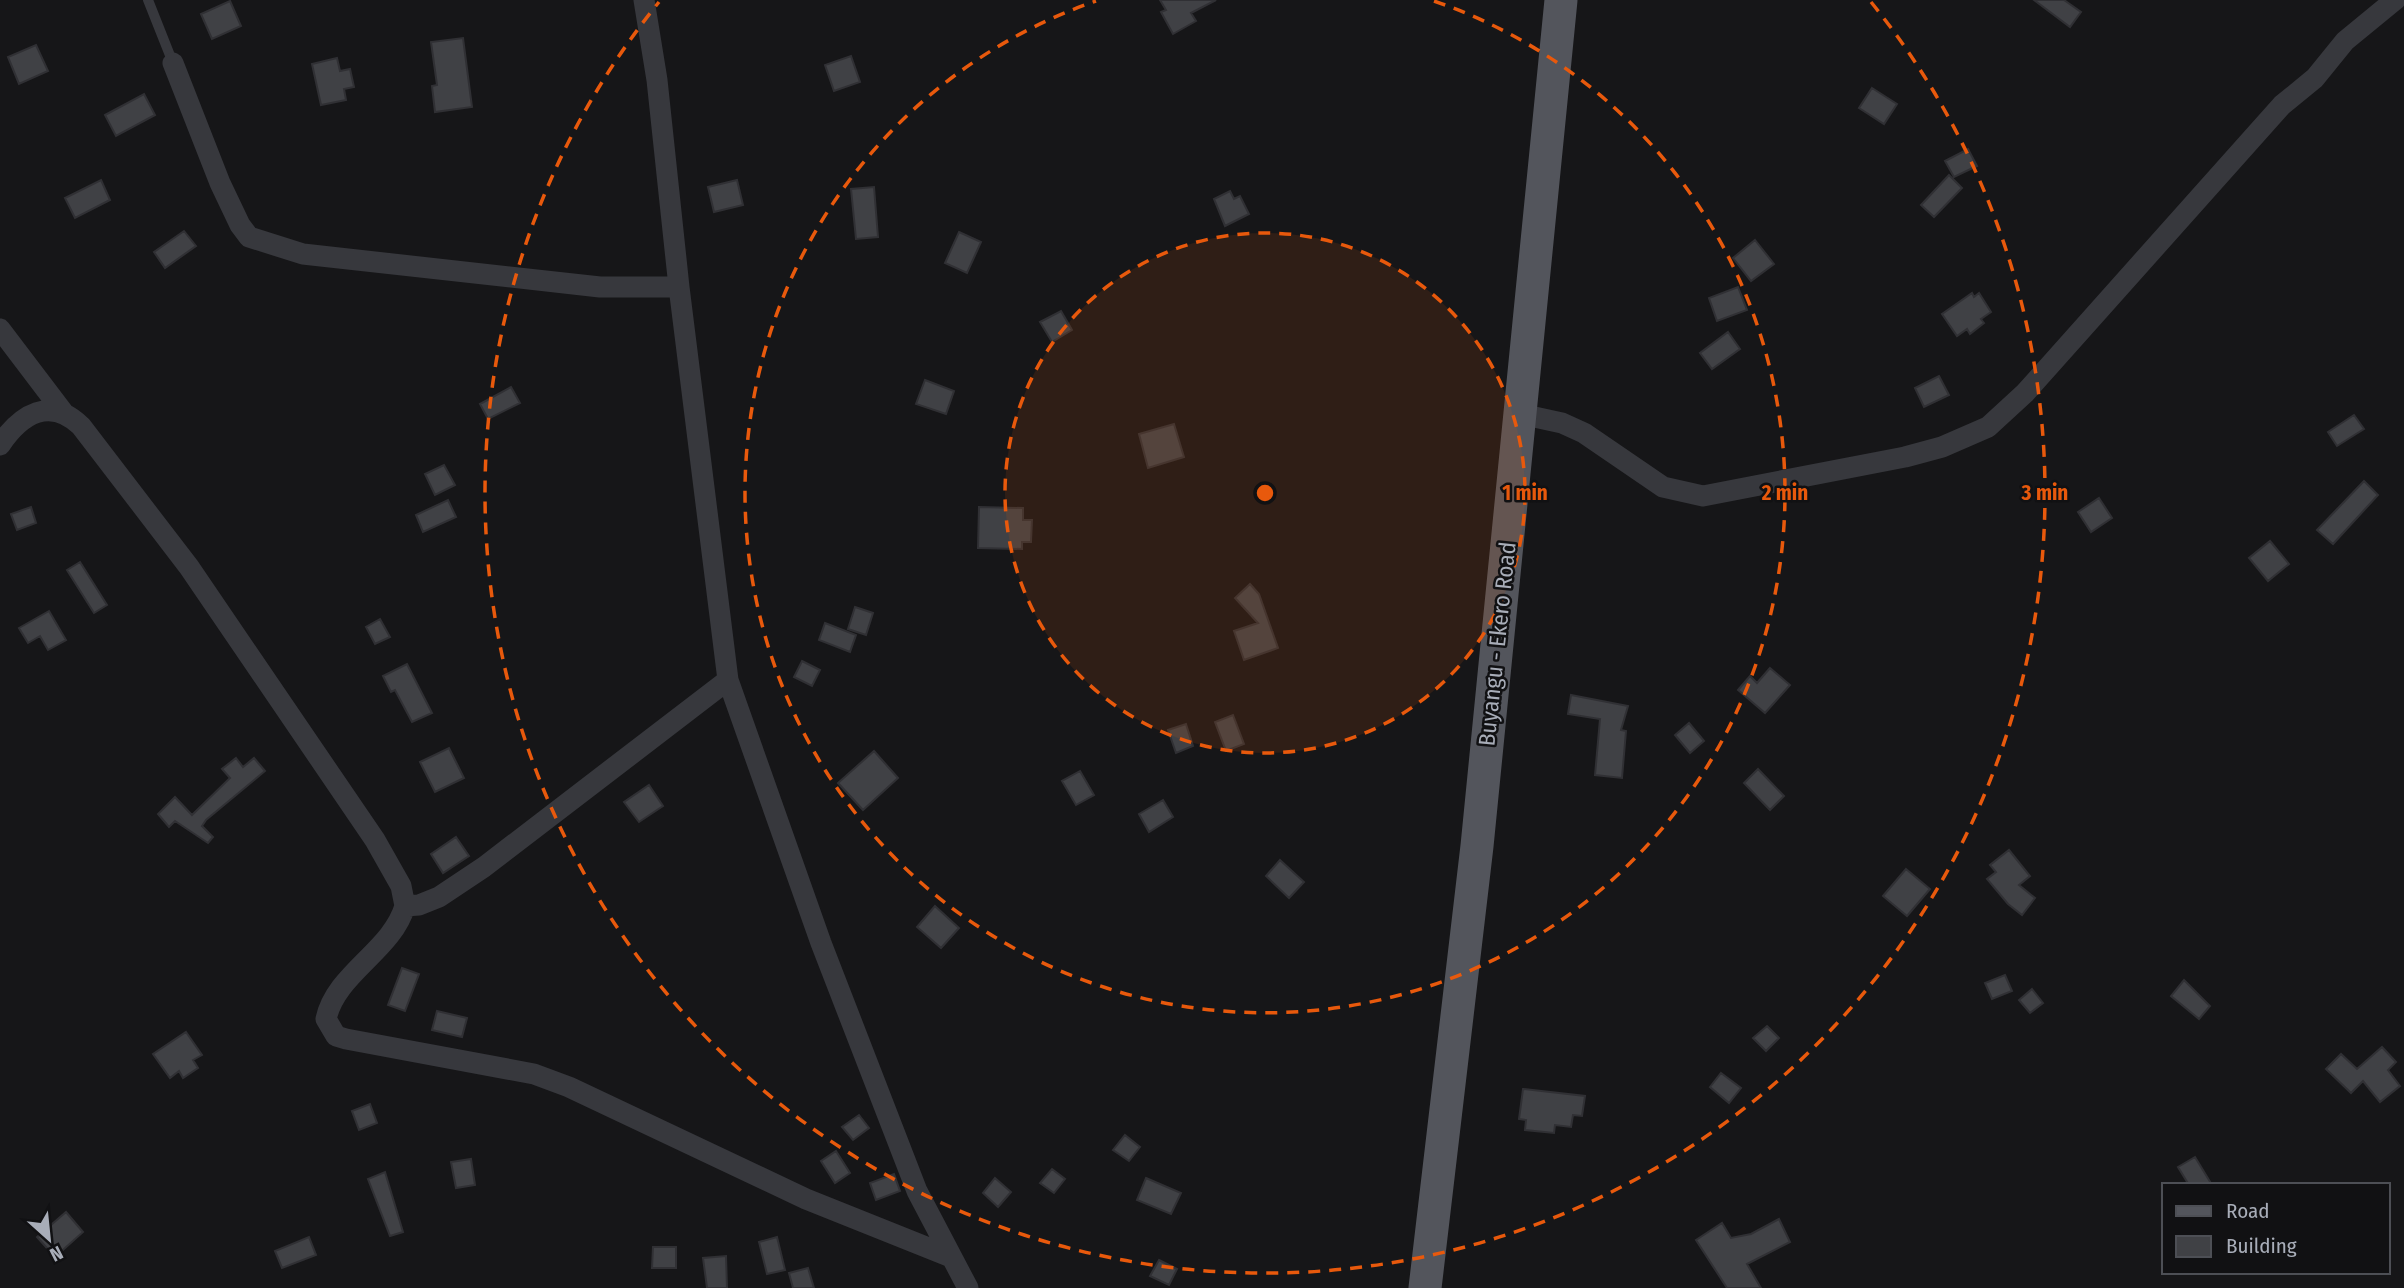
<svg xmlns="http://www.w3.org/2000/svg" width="2404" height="1288" viewBox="0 0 2404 1288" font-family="'Fira Sans Condensed',sans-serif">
<rect width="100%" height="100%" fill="#161618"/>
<path fill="#404145" stroke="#303034" stroke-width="2" d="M1160 0H1216L1191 13 1196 21 1173 34 1161 12 1166 10Z
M2034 0H2064L2081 12 2070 27Z
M230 1 241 26 212 39 201 14Z
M463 38 472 107 435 112 432 86 437 85 431 42Z
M36 45 48 71 19 84 8 57Z
M851 56 860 82 834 91 825 65Z
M337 58 340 71 350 69 354 87 344 89 346 100 321 105 312 64Z
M1872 88 1897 104 1884 124 1859 108Z
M144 94 155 115 116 136 105 115Z
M1968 149 1977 166 1954 177 1945 161Z
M1949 175 1962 188 1934 217 1921 205Z
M101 180 110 200 75 218 65 198Z
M737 180 743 205 714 212 708 187Z
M874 187 878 237 856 239 851 189Z
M1230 191 1234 199 1240 196 1249 214 1225 226 1214 199Z
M184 231 196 246 165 268 154 252Z
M959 232 981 242 967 273 945 263Z
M1755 240 1774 264 1751 281 1733 258Z
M1738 287 1747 310 1717 321 1709 298Z
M1972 293 1974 297 1979 293 1991 312 1981 319 1984 323 1970 334 1967 329 1957 336 1942 314Z
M1061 311 1072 330 1052 342 1040 322Z
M1728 332 1740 349 1712 369 1700 353Z
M1939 376 1949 395 1924 407 1915 388Z
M925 380 954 391 946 414 916 404Z
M511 387 520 403 488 419 480 404Z
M2354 415 2364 429 2337 446 2328 432Z
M1174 424 1184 457 1148 468 1139 434Z
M444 465 455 485 435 495 425 474Z
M2364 481 2378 495 2333 544 2317 530Z
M2099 498 2112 518 2091 532 2078 512Z
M448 500 456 517 423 532 416 515Z
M31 507 36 523 17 530 11 514Z
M979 507 1023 508V520H1032L1031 542H1022V549L978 548Z
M2270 541 2289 564 2268 581 2249 558Z
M80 562 107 605 94 613 67 570Z
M1250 584 1259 594 1278 648 1244 660 1234 631 1258 623 1235 598Z
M855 607 873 613 866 635 848 629Z
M49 611 66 640 48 650 40 636 28 643 19 628Z
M380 619 390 637 375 644 366 627Z
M825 623 856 635 850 652 819 640Z
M802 661 820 670 812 686 794 677Z
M407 664 432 713 412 722 395 690 391 692 383 676Z
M1770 668 1790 685 1765 713 1738 690 1750 676 1757 683Z
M1571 695 1628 706 1621 730 1626 731 1622 778 1595 775 1600 719 1568 714Z
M1233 715 1244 744 1226 751 1215 722Z
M1689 723 1704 741 1690 753 1675 735Z
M1186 724 1193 746 1176 753 1168 730Z
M449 748 464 778 435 792 420 762Z
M874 751 898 778 863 810 838 783Z
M236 758 243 767 254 758 265 771 206 820 202 826 213 837 208 843 175 821 169 827 158 814 175 797 192 815 230 778 222 769Z
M1758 769 1784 796 1770 810 1744 783Z
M1080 771 1094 795 1076 805 1062 781Z
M649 785 663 806 639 822 624 802Z
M1163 800 1173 817 1149 832 1139 814Z
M456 837 469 856 443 873 431 854Z
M2009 850 2030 876 2019 885 2035 898 2022 915 2008 904 1987 879 1996 872 1990 865Z
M1280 860 1304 882 1289 898 1266 876Z
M1906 869 1930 889 1907 916 1883 896Z
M935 906 959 928 941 948 917 927Z
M402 968 419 974 405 1011 388 1005Z
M2005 975 2012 991 1992 999 1985 983Z
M2184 980 2210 1006 2199 1019 2171 996Z
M2032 989 2043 1003 2030 1013 2019 1000Z
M437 1011 467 1018 462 1037 432 1030Z
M1767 1026 1779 1038 1766 1051 1753 1038Z
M186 1032 202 1055 193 1060 198 1068 183 1078 179 1071 170 1078 153 1054Z
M2382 1047 2396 1062 2388 1070 2400 1086 2380 1102 2363 1081 2351 1093 2326 1069 2341 1054 2357 1069Z
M1721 1073 1741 1088 1729 1103 1710 1087Z
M1523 1089 1585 1096 1582 1116 1573 1115 1571 1127 1555 1125 1554 1133 1525 1130 1526 1120 1519 1119Z
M370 1104 377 1123 359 1130 352 1111Z
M859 1115 869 1128 853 1140 842 1127Z
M1125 1135 1140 1147 1129 1161 1113 1150Z
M836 1151 850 1173 835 1183 821 1161Z
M2195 1157 2212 1185H2189L2178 1167Z
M471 1159 475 1185 456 1188 451 1162Z
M1052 1169 1065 1179 1054 1193 1040 1183Z
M385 1172 403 1232 390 1236 368 1179Z
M894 1174 900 1191 876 1200 870 1183Z
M995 1178 1011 1192 998 1207 983 1193Z
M1146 1178 1181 1193 1171 1214 1137 1200Z
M66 1212 83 1232 55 1257 37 1237Z
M1779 1219 1790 1242 1747 1264 1761 1288H1727L1696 1240 1722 1223 1731 1238 1751 1234Z
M309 1237 316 1255 282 1268 275 1251Z
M777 1237 785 1270 767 1274 759 1242Z
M653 1247H676V1268H652Z
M726 1256 727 1288H707L703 1258Z
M1159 1260 1177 1269 1169 1285 1150 1276Z
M808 1268 814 1288H793L789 1273Z"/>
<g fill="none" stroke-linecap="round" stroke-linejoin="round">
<path stroke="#37383d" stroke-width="10" d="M148 0 173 63"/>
<path stroke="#37383d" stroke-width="21" d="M644 0 657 80 679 287 728 680 821 943 917 1191 968 1288
M173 63 220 183 240 225 249 237 303 254 600 287H679
M0 329 63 412
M1520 414 1562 423 1584 433 1663 487 1703 496 1905 457 1942 447 1988 427 2025 393 2282 105 2315 78 2345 41 2395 0
M0 445C21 414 50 396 81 426L189 567 375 840 401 886 405 906
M728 680 484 867 439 897 419 905 405 906C392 951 336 973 326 1019L336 1036 346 1039 534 1074 569 1087 806 1199 951 1257"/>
<path stroke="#53555c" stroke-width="33" d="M1425 1288 1477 846 1561 0"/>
</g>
<circle cx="1265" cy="493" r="260" fill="#e8590c" fill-opacity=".12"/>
<g fill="none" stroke="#e8590c" stroke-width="3.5" stroke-dasharray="12 9">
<circle cx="1265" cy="493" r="260"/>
<path d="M1434 1A520 520 0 1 1 1096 1"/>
<path d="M1871 2A780 780 0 1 1 659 2"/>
</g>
<g text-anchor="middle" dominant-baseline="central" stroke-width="5" stroke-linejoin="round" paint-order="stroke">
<g font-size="23" fill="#a8adb8" stroke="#111113">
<text transform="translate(1497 644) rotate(-84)">Buyangu - Ekero Road</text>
</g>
</g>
<circle cx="1265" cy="493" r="10" fill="#e8590c" stroke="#111113" stroke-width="3.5"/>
<g font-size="21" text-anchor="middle" font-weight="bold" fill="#e8590c" stroke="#111113" stroke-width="5" stroke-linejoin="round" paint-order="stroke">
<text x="1525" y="500">1 min</text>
<text x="1785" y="500">2 min</text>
<text x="2045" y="500">3 min</text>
</g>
<rect x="2162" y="1183" width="228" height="91" fill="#111113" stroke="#4d4f55" stroke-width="2"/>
<rect x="2176" y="1206" width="35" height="10" fill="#53555c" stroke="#4d4f55" stroke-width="2"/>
<text x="2226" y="1218" font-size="21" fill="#a8adb8">Road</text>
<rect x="2176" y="1236" width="35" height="21" fill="#404145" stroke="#4d4f55" stroke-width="2"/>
<text x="2226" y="1253" font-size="21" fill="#a8adb8">Building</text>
<g transform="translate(49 1239) rotate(153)" stroke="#111113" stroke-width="5" paint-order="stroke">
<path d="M0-5L12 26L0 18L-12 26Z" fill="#a8adb8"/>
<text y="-10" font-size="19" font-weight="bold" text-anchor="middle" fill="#a8adb8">N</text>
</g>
</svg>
